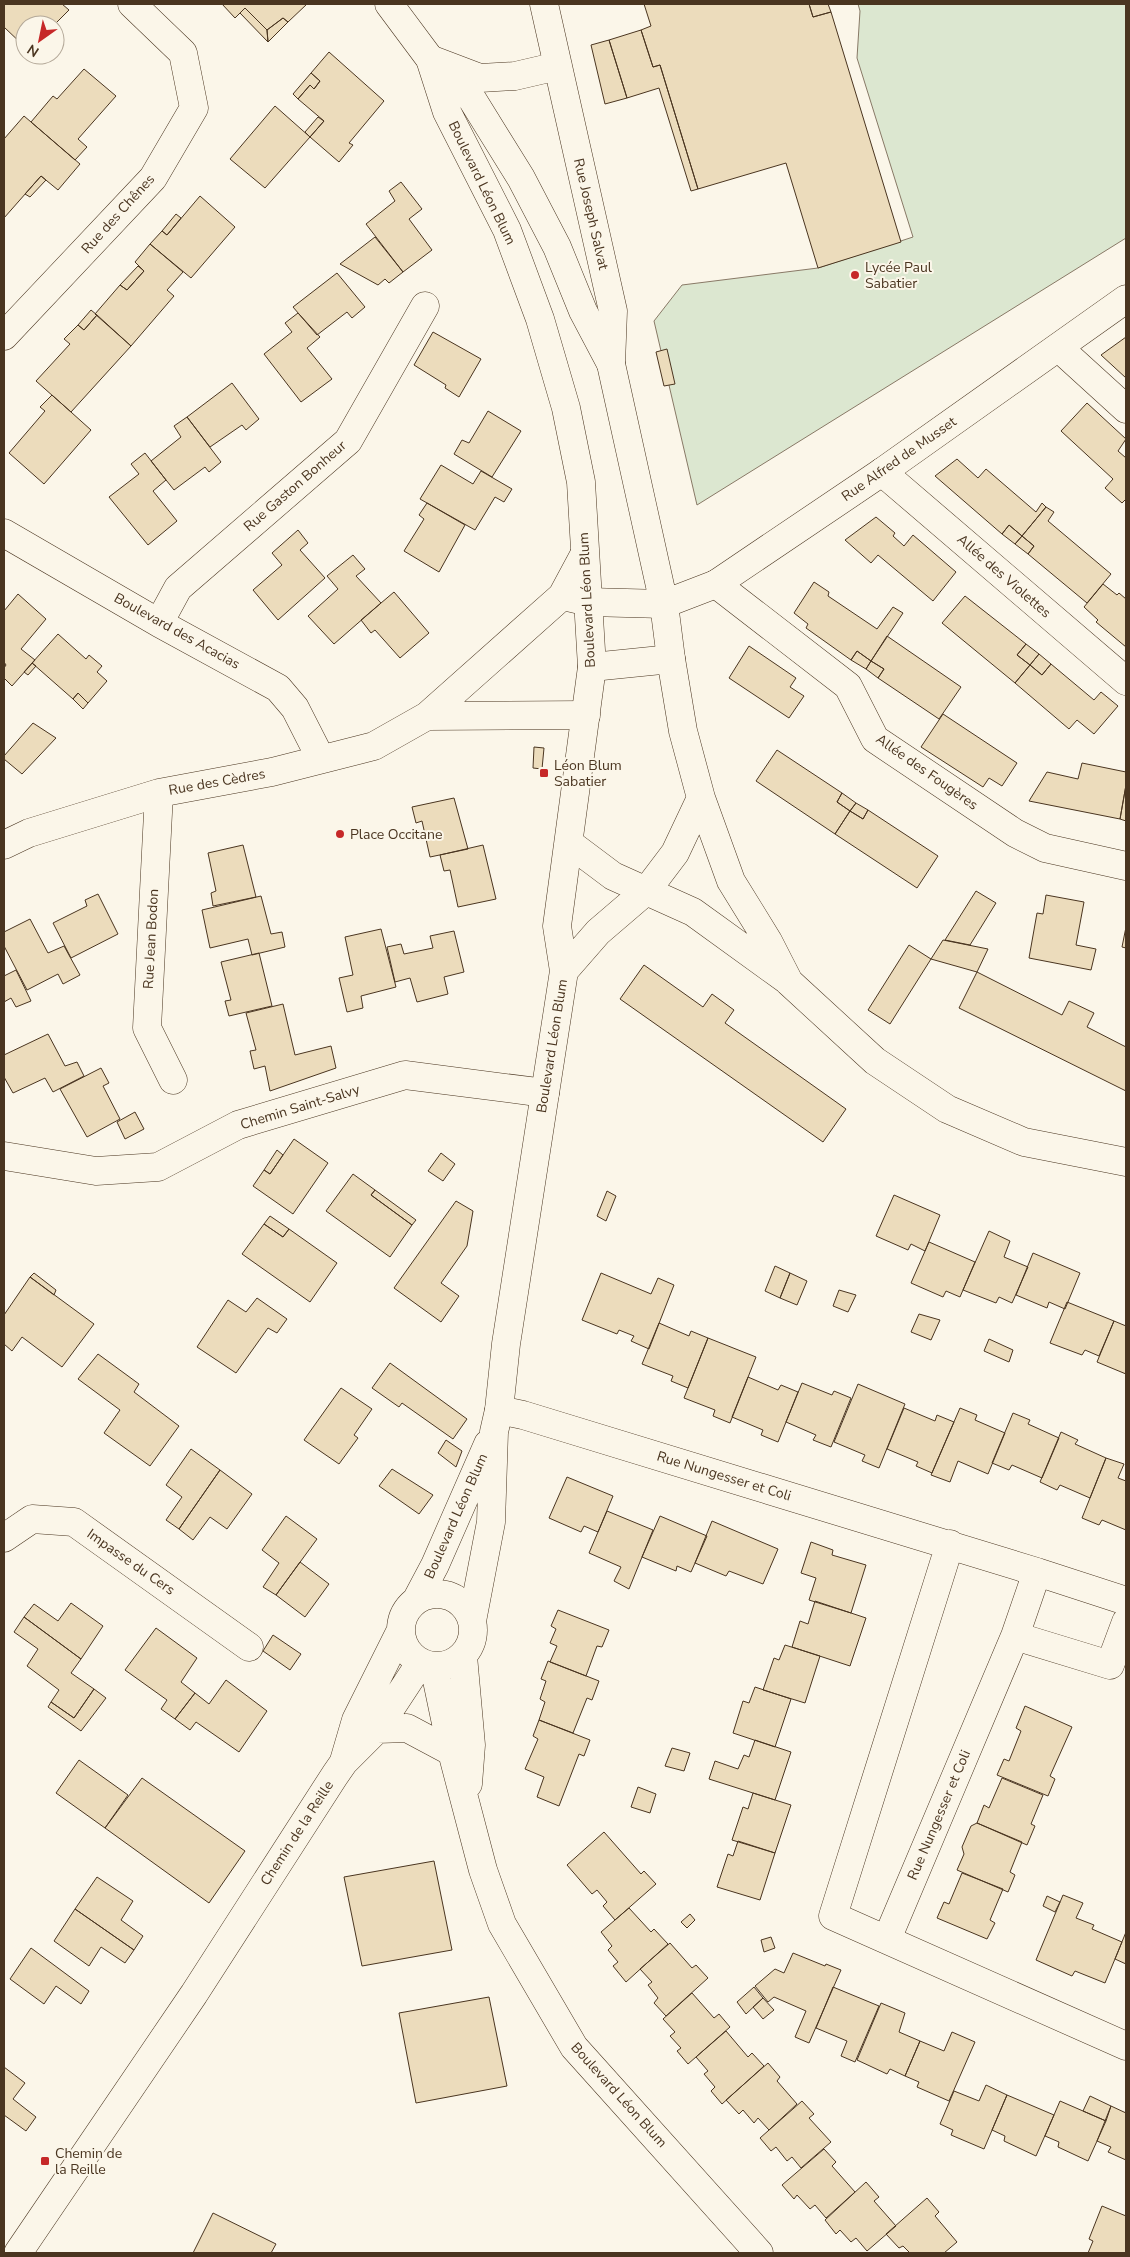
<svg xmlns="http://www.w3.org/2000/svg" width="1130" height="2257" viewBox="0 0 1130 2257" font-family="'Nunito Sans',sans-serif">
<rect width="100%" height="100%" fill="#fbf6e9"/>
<path fill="#dce7d0" stroke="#887966" d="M858 4H1126V238L697 505 654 321 682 285 818 268 913 237 857 58 860 11Z"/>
<path fill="#ecdcbc" stroke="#4a3520" d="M4 4H62L69 10 54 25H25V47L4 27Z
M222 4H307L288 22 283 18 267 30 245 8 235 18Z
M644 4H809L813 17 831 12 901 242 818 268 786 163 698 189 660 65 653 67 641 30 651 26Z
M809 4H828L831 12 813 17Z
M245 8 267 30 268 42 240 13Z
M283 18 288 22 268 42 267 30Z
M641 30 653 67 660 65 698 189 691 191 659 88 627 98 609 40Z
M609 40 627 98 605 104 591 45Z
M329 52 384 101 349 143 353 145 339 162 310 137 324 121 298 99 310 85 314 89 320 81 311 73Z
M84 69 116 96 78 139 87 147 75 160 31 122 53 96 57 99Z
M311 73 320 81 314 89 310 85 298 99 293 94Z
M275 106 310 137 265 188 230 159Z
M24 116 80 164 58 190 41 176 4 218V139Z
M318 117 324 121 310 137 305 132Z
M41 176 46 180 30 197 25 194Z
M401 182 422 209 409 219 432 250 403 272 366 224 395 201 389 191Z
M200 196 235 227 191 278 150 244 162 231 167 235Z
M176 214 181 218 167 235 162 231Z
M375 237 403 272 389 283 385 279 378 285 340 264Z
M150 244 183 272 167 290 174 296 131 346 95 314 120 285 127 290 144 271 135 262Z
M138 266 144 271 127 290 120 285Z
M337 273 365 307 352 318 347 312 317 335 293 307Z
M91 310 97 315 84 330 78 325Z
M298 313 320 337 307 348 332 379 301 402 264 354 292 332 285 323Z
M97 315 131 346 71 412 36 381 70 344 64 339 78 325 84 330Z
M433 332 481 359 459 397 445 388 446 385 414 365Z
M1126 337V378L1101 355Z
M667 349 675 384 664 386 656 352Z
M232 383 259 419 246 430 242 425 210 447 187 417Z
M52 395 91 430 44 484 9 453 45 411 40 407Z
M1087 403 1126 439 1118 451 1126 458V499L1122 503 1105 488 1113 479 1061 431Z
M488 411 521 431 492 477 454 454 462 440 469 443Z
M187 417 221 462 209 472 205 467 174 490 151 461 181 437 174 426Z
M145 453 166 480 153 491 177 521 148 545 109 497 139 474 131 464Z
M957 459 978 478 986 469 1036 512 1042 503 1046 507 1022 536 1009 525 1002 534 935 476Z
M441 465 473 484 481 471 512 489 504 502 495 497 475 530 420 499Z
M427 503 465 525 439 572 404 551 424 519 419 515Z
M1046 507 1054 512 1048 521 1111 574 1087 603 1028 554 1034 546 1022 536Z
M876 517 895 533 893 536 904 546 913 535 956 572 933 601 878 555 871 563 845 540Z
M1009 525 1022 536 1015 544 1002 534Z
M298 530 308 543 300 550 325 578 278 620 253 590 282 565 272 553Z
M1022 536 1034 546 1028 554 1015 544Z
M353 555 365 569 356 576 381 603 334 644 308 616 338 589 327 576Z
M814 582 829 592 828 596 877 629 893 607 903 613 871 661 857 651 851 660 806 628 808 624 794 613Z
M1103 584 1117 595 1119 593 1126 599V647L1096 622 1098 620 1084 607Z
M394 592 429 633 400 658 375 630 371 633 361 620Z
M18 594 46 619 21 649 35 660 12 686 4 678V668L6 665 4 662V611Z
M965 596 1026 644 1017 655 1030 665 1015 683 942 623Z
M58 634 86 659 89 655 102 666 97 672 107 681 88 703 78 693 73 699 32 663Z
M887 636 961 687 939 719 878 678 884 669 871 661Z
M1026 644 1039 654 1030 665 1017 655Z
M749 646 796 678 790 687 804 696 789 718 729 678Z
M857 651 871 661 866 669 851 660Z
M1039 654 1051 664 1042 675 1030 665Z
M871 661 884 669 878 678 866 669Z
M32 663 36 666 28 675 24 672Z
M1051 664 1094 700 1101 692 1118 706 1094 734 1077 720 1069 729 1015 683 1030 665 1042 675Z
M78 693 88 703 83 709 73 699Z
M943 714 1017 763 1002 786 989 778 983 787 921 747Z
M33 723 56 738 22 774 4 759V756Z
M534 747 544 748 542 769 533 768Z
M777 750 842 793 837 802 850 811 835 834 756 781Z
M1082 763 1126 772V785L1120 819 1029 801 1047 772 1078 779Z
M1126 785V821L1120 819Z
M842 793 856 803 850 811 837 802Z
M454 798 468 849 430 857 422 821 416 823 412 807Z
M856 803 868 810 863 819 850 811Z
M868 810 938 856 917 888 835 834 850 811 863 819Z
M243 845 256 897 213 906 211 893 216 891 208 853Z
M483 845 496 899 458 907 450 870 444 871 440 855Z
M976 891 996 903 970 945 945 940Z
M98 894 118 934 71 958 53 923 87 906 85 900Z
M1046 895 1084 902 1076 945 1096 949 1091 970 1029 958 1037 913 1043 914Z
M261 896 271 934 282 932 285 947 252 955 248 939 210 948 202 910Z
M30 919 48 953 64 946 80 975 63 984 58 974 27 990 4 946V932Z
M1126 927V948L1122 947Z
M381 929 396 987 361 996 363 1008 347 1012 339 978 353 975 345 937Z
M454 931 464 972 444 977 448 994 417 1002 410 978 395 982 387 947 401 944 404 954 433 948 430 936Z
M943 940 988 949 977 972 931 959Z
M909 945 931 959 890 1024 868 1010Z
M259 953 272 1006 229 1016 225 1001 231 1000 221 962Z
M644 965 703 1007 712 994 734 1010 725 1023 846 1109 823 1142 620 999Z
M16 970 31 1001 16 1007 11 998 4 1002V976Z
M977 972 1062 1015 1069 1001 1094 1013 1087 1027 1126 1047V1091L959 1008Z
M283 1004 295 1055 331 1046 336 1068 270 1091 265 1066 254 1069 250 1051 256 1050 246 1013Z
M48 1034 65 1066 77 1062 84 1076 53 1092 45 1078 13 1093 4 1077V1055Z
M101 1068 109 1083 103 1086 120 1119 87 1137 60 1089Z
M135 1112 144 1129 125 1139 117 1122Z
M294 1139 328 1163 293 1214 253 1186 264 1170 270 1174Z
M277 1150 283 1155 270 1174 264 1170Z
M441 1153 455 1164 443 1181 428 1171Z
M353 1174 375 1190 371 1195 412 1225 390 1257 326 1211Z
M375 1190 416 1220 412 1225 371 1195Z
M607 1191 616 1196 606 1221 597 1216Z
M894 1195 940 1215 925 1251 911 1244 908 1250 876 1236Z
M456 1201 473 1211 467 1246 441 1283 459 1296 441 1322 394 1288Z
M270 1216 289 1229 283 1237 264 1224Z
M264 1224 283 1237 289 1229 337 1263 310 1302 242 1254Z
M989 1231 1010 1241 1004 1257 1028 1267 1012 1303 999 1297 996 1303 963 1290Z
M929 1242 975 1262 960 1297 946 1291 943 1297 911 1283Z
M1033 1253 1080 1273 1065 1309 1049 1302 1047 1308 1016 1295Z
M775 1266 790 1273 780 1298 765 1291Z
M34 1273 56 1290 54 1295 30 1277Z
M601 1273 651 1294 658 1278 674 1285 649 1349 631 1341 634 1336 619 1330 617 1334 582 1320Z
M790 1273 807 1281 797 1305 780 1298Z
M30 1277 94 1324 62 1367 22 1337 12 1351 4 1344V1315Z
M839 1290 856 1295 848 1312 833 1306Z
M257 1298 287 1319 277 1333 268 1328 236 1373 197 1347 228 1300 246 1312Z
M1067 1302 1114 1321 1099 1356 1085 1350 1082 1355 1050 1343Z
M919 1314 940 1320 931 1340 911 1332Z
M1114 1321 1126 1326V1374L1097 1362Z
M659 1323 689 1336 691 1331 708 1338 688 1388 671 1381 673 1376 642 1364Z
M708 1338 756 1357 730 1423 713 1416 715 1410 684 1398Z
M989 1339 1013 1350 1009 1362 984 1351Z
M98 1354 139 1384 134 1392 179 1426 150 1466 104 1433 120 1410 78 1379Z
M390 1363 467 1419 453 1439 402 1403 399 1407 372 1388Z
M748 1377 778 1390 781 1385 798 1392 778 1442 761 1435 763 1430 732 1417Z
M802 1383 832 1395 834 1391 851 1398 831 1447 813 1440 816 1435 786 1422Z
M858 1384 905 1404 879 1468 862 1461 865 1455 834 1442Z
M341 1388 372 1409 354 1435 358 1438 339 1464 304 1440Z
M904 1408 935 1421 937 1415 954 1422 932 1473 916 1466 918 1462 887 1449Z
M960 1408 977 1415 975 1420 1005 1433 988 1474 958 1461 950 1482 931 1475Z
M1013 1413 1030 1420 1028 1424 1059 1438 1042 1478 1012 1465 1009 1470 992 1463Z
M1061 1432 1078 1440 1075 1444 1106 1458 1090 1498 1060 1485 1057 1490 1040 1482Z
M446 1440 462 1451 456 1467 438 1453Z
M191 1449 220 1470 179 1529 166 1520 182 1497 166 1485Z
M1106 1458 1124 1464 1118 1478 1126 1481V1530L1102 1520 1099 1525 1082 1518Z
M392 1469 433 1495 419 1514 379 1486Z
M220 1470 252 1494 227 1529 210 1517 193 1540 179 1529Z
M567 1477 613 1496 598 1532 584 1526 581 1532 549 1518Z
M607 1511 653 1530 629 1589 614 1581 621 1567 589 1553Z
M286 1516 317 1539 276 1595 263 1587 279 1563 262 1550Z
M660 1516 707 1536 691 1572 677 1566 676 1571 642 1557Z
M712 1521 778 1549 763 1584 729 1571 726 1576 695 1563Z
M811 1542 833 1550 832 1555 866 1565 851 1613 809 1600 816 1578 801 1573Z
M300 1562 329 1584 305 1617 276 1595Z
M815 1601 866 1618 850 1666 792 1647 800 1621 808 1624Z
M71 1603 103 1626 81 1659 24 1617 34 1604 58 1621Z
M558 1610 609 1630 602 1647 597 1646 586 1676 550 1662 557 1646 550 1643 556 1629 551 1626Z
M24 1617 81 1659 71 1673 94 1689 74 1718 51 1702 59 1690 27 1666 38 1649 14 1632Z
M156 1628 197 1658 181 1682 195 1693 175 1719 161 1709 167 1700 125 1670Z
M273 1635 301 1654 290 1670 263 1651Z
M785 1645 820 1656 805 1703 763 1690 774 1658 779 1660Z
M548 1661 599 1681 592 1700 587 1698 573 1733 539 1720 545 1702 540 1699 546 1681 541 1679Z
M226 1680 267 1711 239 1752 196 1722 190 1730 175 1719 195 1693 209 1704Z
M755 1687 791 1699 775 1747 733 1733 743 1701 749 1703Z
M94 1689 106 1698 81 1731 48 1707 51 1702 74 1718Z
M1025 1706 1072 1727 1050 1776 1055 1779 1048 1796 997 1775 1004 1759 1009 1761 1021 1731 1016 1728Z
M539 1720 590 1740 584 1756 579 1754 559 1806 537 1797 544 1777 525 1769 538 1739 533 1736Z
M755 1740 791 1752 775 1800 709 1779 715 1761 738 1769 744 1755 749 1757Z
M672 1748 690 1753 684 1771 665 1766Z
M79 1760 128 1795 105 1828 56 1793Z
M142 1778 245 1851 209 1903 105 1828Z
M1002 1778 1043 1795 1031 1824 1035 1826 1027 1845 977 1823 984 1805 989 1808Z
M638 1787 656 1794 650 1813 631 1807Z
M753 1793 791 1805 775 1853 732 1840 743 1807 748 1809Z
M977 1823 1022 1842 1010 1872 1015 1875 1008 1892 957 1870 964 1854 962 1847 971 1826Z
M604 1832 641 1874 644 1871 656 1884 615 1920 603 1906 607 1902 597 1890 592 1894 567 1865Z
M738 1841 775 1853 760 1900 717 1887 728 1854 733 1856Z
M434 1861 452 1950 362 1966 344 1877Z
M962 1873 1003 1889 990 1920 995 1923 987 1939 937 1918 944 1902 949 1904Z
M97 1877 133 1901 121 1920 143 1936 134 1950 75 1909Z
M1063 1895 1083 1903 1076 1918 1094 1925 1092 1929 1122 1942 1105 1983 1075 1971 1072 1976 1036 1960Z
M1047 1896 1060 1902 1055 1912 1043 1906Z
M629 1908 651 1932 654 1929 668 1944 626 1982 613 1966 618 1962 608 1950 612 1946 601 1932Z
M75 1909 134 1950 125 1963 101 1947 89 1966 54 1941Z
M690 1914 695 1920 687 1928 681 1922Z
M1126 1932V1964L1115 1959Z
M771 1937 775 1948 764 1952 761 1940Z
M670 1943 692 1968 696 1965 708 1978 666 2016 654 2003 658 1998 648 1985 652 1982 640 1969Z
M31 1948 89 1991 81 2004 56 1986 44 2004 10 1979Z
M793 1953 825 1966 826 1964 841 1970 809 2043 795 2037 806 2011 774 1997 768 2002 755 1986 775 1969 784 1973Z
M754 1987 763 1998 746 2014 737 2002Z
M833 1987 879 2006 855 2062 841 2056 847 2041 816 2028Z
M692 1993 714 2018 719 2014 730 2027 688 2064 677 2051 681 2048 670 2036 675 2032 663 2019Z
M489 1997 507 2086 416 2103 399 2013Z
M763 1998 774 2010 763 2019 753 2007Z
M881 2003 905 2013 899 2032 920 2041 905 2076 890 2069 887 2074 857 2060Z
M726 2031 748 2057 752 2053 764 2066 722 2104 711 2091 715 2087 704 2074 708 2071 696 2057Z
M952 2032 975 2042 949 2101 917 2087 919 2082 905 2076 920 2041 944 2051Z
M768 2063 780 2077 777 2081 797 2104 769 2130 758 2118 754 2123 743 2110 739 2114 726 2100Z
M4 2067 25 2083 13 2099 36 2117 26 2131 4 2115Z
M986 2085 1007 2095 984 2149 951 2135 953 2130 940 2124 954 2091 979 2101Z
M1007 2095 1054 2115 1036 2156 1004 2141 1005 2136 992 2130Z
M1090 2096 1111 2106 1106 2121 1083 2111Z
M802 2101 814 2114 809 2118 831 2142 801 2168 792 2157 787 2161 776 2147 771 2151 760 2138Z
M1060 2101 1106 2121 1088 2161 1058 2147 1059 2142 1045 2136Z
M1111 2106 1126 2113V2160L1108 2152 1111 2147 1097 2141Z
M824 2149 836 2162 832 2166 855 2192 826 2218 815 2205 810 2209 797 2195 794 2199 782 2185Z
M866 2182 879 2197 874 2201 896 2226 867 2251 856 2238 851 2242 840 2230 836 2234 825 2220Z
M927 2198 939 2212 935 2216 957 2242 944 2253H910L903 2246 899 2248 886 2234Z
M1102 2206 1126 2216V2253H1088L1093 2241 1089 2239Z
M213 2213 276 2244 271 2253H193Z"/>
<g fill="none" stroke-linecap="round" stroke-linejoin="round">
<defs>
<path id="street" d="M544 4 613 311 611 364
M430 59 480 78 515 76 558 66
M4 336 153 178 194 108 183 53 132 4
M1059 348 1126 409
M882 472 1126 681
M4 533 159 623 278 688 295 708 321 759
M716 584 848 686 875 739 1015 833 1045 848 1126 866
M567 597 588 602 664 604
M159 623 178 588 348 441 425 306
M592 667 671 659
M427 716 562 596 584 555
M159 793 147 1028 173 1080
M4 845 29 833 159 793 272 772 374 746 427 716 586 715
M4 1156 96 1171 158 1167 238 1125 405 1075 545 1093
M499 1410 523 1415 1037 1572 1015 1636 887 1939
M4 1538 32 1519 74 1522 249 1647
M950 1544 833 1916 1126 2046
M1037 1572 1126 1601
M1015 1636 1110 1665 1126 1622"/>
<path id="secondary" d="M389 4 430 59 472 99 521 178 557 247 583 311 611 364 664 604 671 659 683 731 701 798 731 881 768 941 789 982 875 1061 947 1109 1024 1142 1126 1162
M430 59 447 112 507 230 540 319 566 408 581 482 592 667 557 926 564 971 506 1344 499 1410 494 1432 491 1522 472 1621
M664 604 716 584 882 472 1126 299
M569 843 613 876 693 912 787 980
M564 971 598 932 647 890 675 853 701 798
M401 1630a36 36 0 1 1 72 0a36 36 0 1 1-72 0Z
M417 1599 435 1565 488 1444
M463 1656 471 1745 468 1784
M434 1666 452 1752 483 1870 502 1924 574 2047 759 2253
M377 1729 407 1728 452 1752
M344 1761 356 1720 401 1630
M18 2253 194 1994 335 1775 344 1762 377 1729 421 1662"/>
</defs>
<use href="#street" stroke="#4a3520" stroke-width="29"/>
<use href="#secondary" stroke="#4a3520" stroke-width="29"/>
<use href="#street" stroke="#fbf6e9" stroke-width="28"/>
<use href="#secondary" stroke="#fbf6e9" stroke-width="28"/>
</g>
<g fill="#c62828" stroke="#fbf6e9" stroke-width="2">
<circle cx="855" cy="275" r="5"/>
<rect x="539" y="768" width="10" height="10" rx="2.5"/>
<circle cx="340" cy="834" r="5"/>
<rect x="40" y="2156" width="10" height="10" rx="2.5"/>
</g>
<g text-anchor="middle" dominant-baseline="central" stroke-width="4" stroke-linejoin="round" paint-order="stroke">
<g font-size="14" fill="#4a3520" stroke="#fbf6e9">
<text transform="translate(482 183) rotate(64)">Boulevard Léon Blum</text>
<text transform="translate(118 214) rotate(-48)">Rue des Chênes</text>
<text transform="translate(591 214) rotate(77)">Rue Joseph Salvat</text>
<text transform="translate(899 459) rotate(-35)">Rue Alfred de Musset</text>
<text transform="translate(295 486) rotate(-41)">Rue Gaston Bonheur</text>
<text transform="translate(1004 576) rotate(41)">Allée des Violettes</text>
<text transform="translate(587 600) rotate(-93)">Boulevard Léon Blum</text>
<text transform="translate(177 631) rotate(29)">Boulevard des Acacias</text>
<text transform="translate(927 772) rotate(35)">Allée des Fougères</text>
<text transform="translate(217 782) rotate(-10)">Rue des Cèdres</text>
<text transform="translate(151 939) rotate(-87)">Rue Jean Bodon</text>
<text transform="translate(552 1046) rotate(-81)">Boulevard Léon Blum</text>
<text transform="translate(300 1107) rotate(-17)">Chemin Saint-Salvy</text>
<text transform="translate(724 1476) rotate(17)">Rue Nungesser et Coli</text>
<text transform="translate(456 1516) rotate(-66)">Boulevard Léon Blum</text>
<text transform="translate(131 1562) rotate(35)">Impasse du Cers</text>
<text transform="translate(939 1815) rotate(-67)">Rue Nungesser et Coli</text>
<text transform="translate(297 1833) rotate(-57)">Chemin de la Reille</text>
<text transform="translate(619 2095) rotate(48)">Boulevard Léon Blum</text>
</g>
<g font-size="14" fill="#4a3520" stroke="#fbf6e9" text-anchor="start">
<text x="865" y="267">Lycée Paul<tspan x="865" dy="16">Sabatier</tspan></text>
<text x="554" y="765">Léon Blum<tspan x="554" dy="16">Sabatier</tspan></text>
<text x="350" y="834">Place Occitane</text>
<text x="55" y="2153">Chemin de<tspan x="55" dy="16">la Reille</tspan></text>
</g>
</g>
<rect width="1130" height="2257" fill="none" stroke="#4a3520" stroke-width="10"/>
<g transform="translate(40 40) rotate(213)"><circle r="24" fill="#fbf6e9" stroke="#b4a999"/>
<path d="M0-4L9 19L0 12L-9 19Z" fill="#c62828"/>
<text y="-8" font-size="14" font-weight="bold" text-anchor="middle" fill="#4a3520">N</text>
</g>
</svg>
